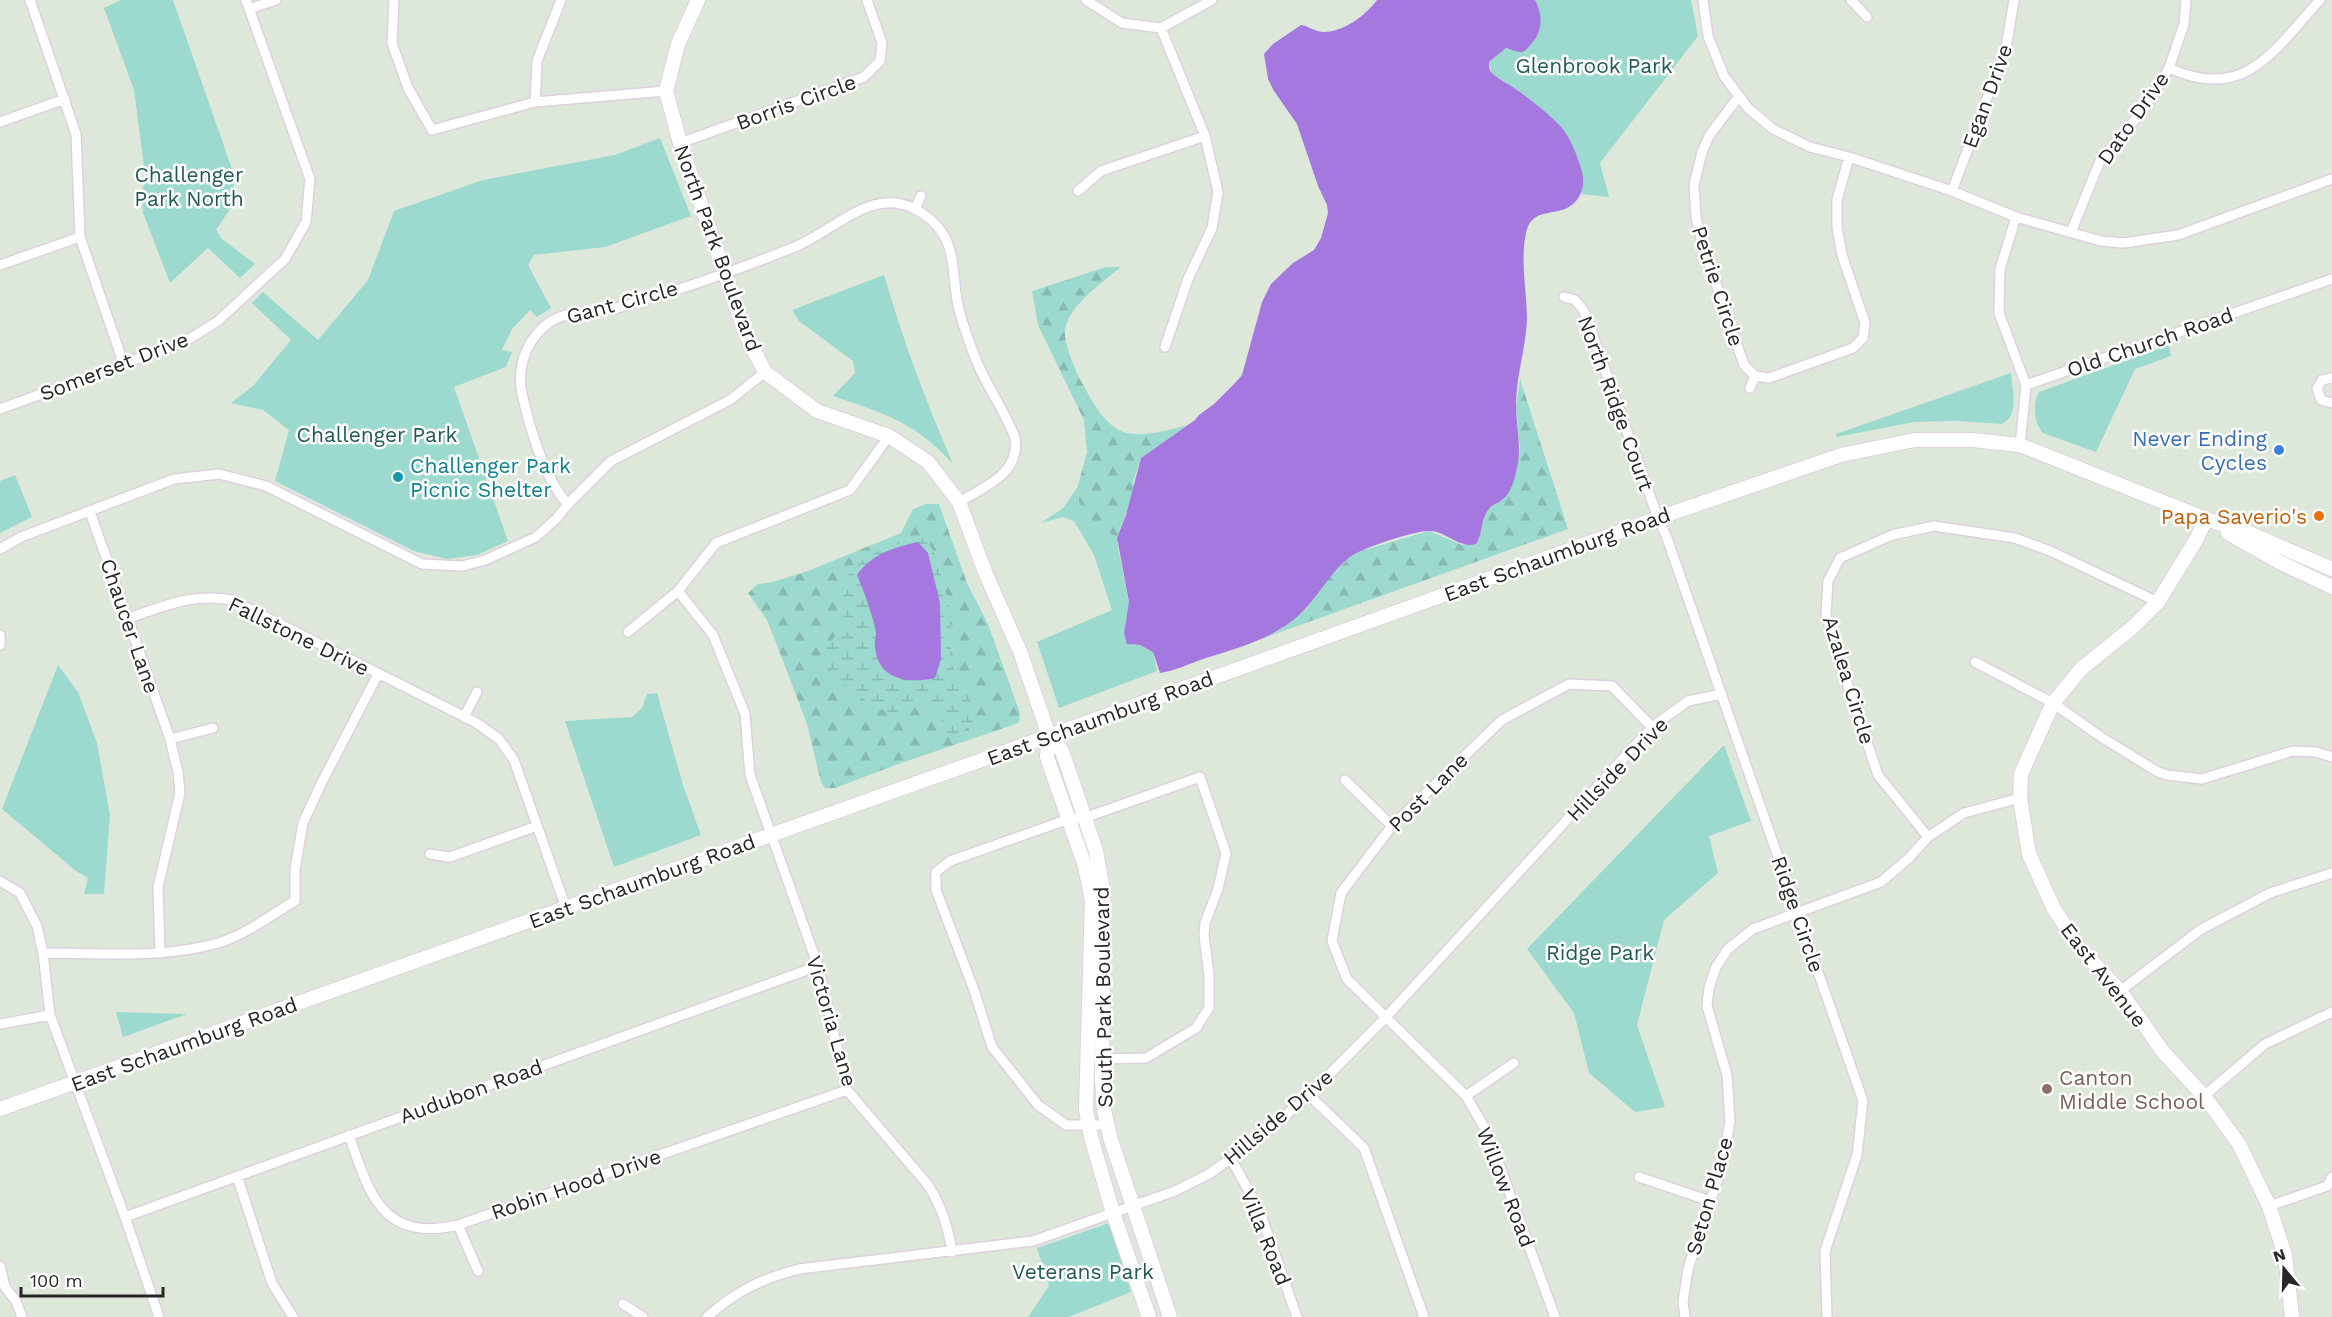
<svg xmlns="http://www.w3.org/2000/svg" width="2332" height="1317" viewBox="0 0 2332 1317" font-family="'Work Sans',sans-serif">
<defs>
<pattern id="forest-firs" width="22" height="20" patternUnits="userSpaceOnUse" patternTransform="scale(1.5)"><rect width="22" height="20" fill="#9cd9cf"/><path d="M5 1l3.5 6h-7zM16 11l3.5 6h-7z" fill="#86bab2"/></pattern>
<pattern id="wetland-marsh" width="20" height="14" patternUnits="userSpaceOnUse" patternTransform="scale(1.5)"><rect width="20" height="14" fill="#9cd9cf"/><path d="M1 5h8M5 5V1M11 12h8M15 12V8" fill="none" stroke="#86bab2"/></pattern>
</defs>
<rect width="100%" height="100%" fill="#dee8da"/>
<path fill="#9cd9cf" d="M121 0H173L233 172C236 203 233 205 216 230L222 239 255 264 240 278 208 248 170 283 143 213 142 195 145 174 134 90 104 8Z
M1535 0H1691L1698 36 1600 163 1609 197 1581 194 1583 175 1540 109 1519 91 1492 74 1489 62 1506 48 1519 52Z
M660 138 691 216 605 247 534 255 528 265 551 308 537 317 530 310 512 329 502 350 512 352 506 367 454 387 508 541 477 555 447 559 414 551 275 481 289 430 263 410 231 403 253 386 291 340 252 303 263 292 318 340 368 280 394 211 483 180 615 155Z
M884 275C903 340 926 402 953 464 915 422 885 414 833 396L855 373 853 361 799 321 792 310Z
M2169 345 2171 356 2135 369 2096 452 2043 433C2034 423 2032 403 2039 392Z
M2011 373C2012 390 2020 415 2002 424L1957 421 1914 422 1837 437 1836 434Z
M15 475 32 517 0 533V481Z
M1078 486 1079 502 1118 535V548L1129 602V609L1125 624 1132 645H1140L1153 652 1157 671 1059 708 1037 642 1112 610 1094 555 1074 521 1063 517 1041 523 1063 508Z
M58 665 78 692 97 743 110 815 104 894H84L88 878 76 871 2 809Z
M657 693 683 785 701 835 614 867 565 721 632 717 642 708 647 694Z
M1724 745 1751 821 1709 836 1718 873 1664 920 1637 1025 1665 1107 1635 1112 1589 1073 1574 1013 1527 949Z
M116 1012 187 1014 123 1037Z
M1109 1223 1131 1292 1069 1317H1028L1049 1286 1037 1248Z"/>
<path fill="url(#forest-firs)" d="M1106 267H1121C1103 282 1065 308 1065 333 1064 343 1076 372 1081 381 1112 440 1125 442 1188 425L1141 458 1134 479 1132 497 1117 538 1085 515 1079 502 1078 486 1087 452 1084 420 1038 325 1032 291Z
M1520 379 1568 529 1261 639 1280 630 1307 608 1329 577 1348 559 1360 551 1429 531 1462 545 1479 539 1483 518 1489 508 1502 500 1517 468 1520 449 1516 406Z
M926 504H939L967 583 988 624 1020 713 1019 723 901 763 835 788H825L821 782 807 724 773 635 767 620 748 593 758 584 773 582 808 571 901 533 913 509Z"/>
<path fill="url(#wetland-marsh)" d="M912 538 924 539 934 551 939 567 948 600 951 631 950 662 972 703 973 725 959 733 947 734 938 714 922 705 892 713 874 707 850 689 826 666 823 650C837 635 844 628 845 607 845 601 843 594 844 588 849 558 888 547 912 538Z"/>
<path fill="#a578e0" d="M1377 0H1535C1543 15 1543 32 1531 44 1528 48 1525 52 1520 52 1516 52 1510 49 1506 48L1489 62C1489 67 1489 71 1493 74 1501 81 1511 85 1520 92 1533 102 1549 114 1561 127 1571 138 1578 158 1582 172 1586 187 1580 203 1565 209 1549 215 1531 210 1526 233 1520 259 1527 293 1527 319 1526 348 1516 376 1516 405 1516 426 1522 446 1517 468 1515 478 1511 494 1502 500 1497 504 1492 504 1488 510 1480 521 1483 534 1476 544 1459 549 1447 531 1429 531 1414 531 1377 544 1363 550 1336 561 1324 589 1305 609 1278 638 1240 647 1203 659 1189 664 1174 671 1160 673L1153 652 1140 645 1127 644 1124 633 1129 602 1117 538 1126 515 1141 458 1195 420 1199 415 1214 404 1235 383 1242 375 1262 302 1271 284 1293 263 1314 250 1321 238 1328 213 1327 205 1318 186 1297 124 1274 91 1268 79 1264 54 1273 44 1301 25C1309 26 1315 32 1324 32 1344 32 1366 15 1377 0Z
M918 542 928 553 940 603 941 659 935 678C908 684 878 680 875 647 874 642 876 637 876 633 874 618 863 589 857 575 873 553 893 548 918 542Z"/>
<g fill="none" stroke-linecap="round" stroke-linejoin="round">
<defs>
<path id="street" d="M30 0 76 134 80 237 124 365
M394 0 392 43 408 88 432 130 535 102 666 91
M1086 0 1122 23 1161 28 1212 0
M1703 0 1708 36 1724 76 1748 108 1773 129 1810 147 1849 157 1952 191 2016 217 2101 241 2123 243 2178 235 2332 179
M1851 0 1867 17
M249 9 276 0
M1161 28 1205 136 1218 192 1212 228 1188 279 1165 347
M2169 68C2245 103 2274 50 2320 0
M1739 96 1709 136 1702 152 1694 185 1696 217 1702 243 1744 365 1755 376 1769 378 1853 348 1863 338 1865 323 1842 255 1837 227V200L1849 157
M535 102 537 61 561 0
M0 122 65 99
M680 143 864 77 880 61 882 43 867 0
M1078 191 1101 171 1205 136
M1952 191 2006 48 2014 0
M915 209 921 196
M2016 217 2000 269 1999 313 2026 385
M2071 232 2100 161 2144 109 2169 68 2184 24 2186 0
M0 265 80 237
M1564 297 1575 300 1584 311 1658 518 1667 538 1863 1101 1857 1155 1825 1251 1827 1317
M2332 378 2322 380 2317 389 2321 400 2332 403
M1750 388 1755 376
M0 409 186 341 218 321 285 259 306 222 310 179 246 0
M2020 445 2026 385 2332 279
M568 504C544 480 528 422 521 389 518 363 528 337 550 322 570 309 599 313 621 307 680 290 740 269 797 246 833 231 870 188 913 208 925 214 936 222 943 234 955 254 953 278 957 300 960 317 967 336 973 352 983 382 1004 408 1015 438 1021 473 984 487 959 502
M90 512 170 739 178 772 180 793 158 887 160 953
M0 549 21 537 174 479 219 474 266 486 422 564 463 566 485 560 536 537 557 518 568 504 611 461 730 400 765 372
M678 591 713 635 745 714 750 775 818 966 847 1090 928 1185C942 1207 948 1227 952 1252
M126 619C165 606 190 593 232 600L475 722 499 739 514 760 566 908
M628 632 678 591 716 543 850 490 889 436
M0 635V645
M1975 662 2053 703 2101 737 2158 772 2167 775 2202 779 2293 751 2316 752 2332 757
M464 717 477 692
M170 739 213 728
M1345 780 1392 826
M1928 837 1878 775 1842 668 1826 615 1828 581 1840 558 1892 535 1934 526 2015 538 2050 551 2158 602
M430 854 450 857 537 826
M0 881 20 893 37 926 43 953 50 1015 125 1217 159 1317
M43 953C101 953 162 959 218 943 245 935 271 915 295 901V869L303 823 322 782 378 674
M2120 991 2200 930 2270 893 2332 873
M0 1024 50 1015
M1099 1059 1146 1058 1196 1028 1209 1008V975L1204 935 1205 923 1218 889 1226 853 1200 777 1084 818 1069 819 950 861 936 872V890L974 990 992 1047 1038 1105 1066 1125H1107
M1309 1095 1364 1148 1424 1317
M1466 1096 1514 1063
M2204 1096 2265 1044 2332 1012
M349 1135C369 1193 382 1243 458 1225L847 1090
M1231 1159 1259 1209 1297 1317
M237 1176 272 1283 293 1317
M1639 1177 1710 1201
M2269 1206 2327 1186 2332 1177
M125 1217 818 966
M458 1225 478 1271
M0 1266 5 1287 16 1301 22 1317
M623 1304 643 1317
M707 1317C736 1291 761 1279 799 1269L1033 1241 1175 1191 1209 1174 1256 1141 1309 1095 1386 1017 1652 727 1688 701 1722 694
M1555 1317 1488 1134 1466 1096 1347 979 1332 941 1341 893 1392 826 1502 720 1569 684 1612 686 1652 727
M1685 1317 1683 1302 1688 1269 1723 1163 1730 1121 1727 1075 1707 1006 1709 988 1716 967 1728 949 1753 929 1881 882 1909 858 1928 837 1964 813 2020 798"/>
<path id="secondary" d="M698 0 678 44 666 91 680 143 746 335 765 372 817 411 889 436 928 462 959 502 985 572 1021 654 1049 736 1062 751 1096 851 1103 890 1102 1081 1104 1110 1110 1137 1170 1317
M2206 519 2196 540 2158 602 2133 627 2082 668 2053 703 2021 774 2020 798 2029 854 2054 909 2078 946 2120 991 2164 1053 2204 1096 2239 1144 2269 1206 2285 1255 2292 1317
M2228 533 2279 562 2332 587
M1049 736 1047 757 1085 866 1092 900 1086 1110 1091 1137 1113 1213 1149 1317
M0 1109 1246 666 1658 518 1841 455 1915 440H1972L2020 445 2206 519 2249 533 2332 569"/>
</defs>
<use href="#street" stroke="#dfd0df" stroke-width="12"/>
<use href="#secondary" stroke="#dfd0df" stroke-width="16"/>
<use href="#street" stroke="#fff" stroke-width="9"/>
<use href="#secondary" stroke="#fff" stroke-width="14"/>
</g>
<circle fill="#3f7fe0" stroke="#fff" stroke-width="2" cx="2279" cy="450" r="6"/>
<circle fill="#0f9aa8" stroke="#fff" stroke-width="2" cx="398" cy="477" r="6"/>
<circle fill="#e8710a" stroke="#fff" stroke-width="2" cx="2319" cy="516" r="6"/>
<circle fill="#8d6e63" stroke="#fff" stroke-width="2" cx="2047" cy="1089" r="6"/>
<g text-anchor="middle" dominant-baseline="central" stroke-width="5" stroke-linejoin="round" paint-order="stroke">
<g font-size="21" fill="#215b59" stroke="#fff">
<text x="1594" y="65">Glenbrook Park</text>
<text x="189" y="174">Challenger<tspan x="189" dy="24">Park North</tspan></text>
<text x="377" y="434">Challenger Park</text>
<text x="1600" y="952">Ridge Park</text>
<text x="1083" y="1271">Veterans Park</text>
</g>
<g font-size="21" fill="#272727" stroke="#fff">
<text transform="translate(1987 96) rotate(-70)">Egan Drive</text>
<text transform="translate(796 102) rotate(-20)">Borris Circle</text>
<text transform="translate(2133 118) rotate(-55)">Dato Drive</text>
<text transform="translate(718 248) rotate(70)">North Park Boulevard</text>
<text transform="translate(1718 286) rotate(72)">Petrie Circle</text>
<text transform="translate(622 302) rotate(-15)">Gant Circle</text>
<text transform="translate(2150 342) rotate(-19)">Old Church Road</text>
<text transform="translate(114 366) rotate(-21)">Somerset Drive</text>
<text transform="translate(1616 403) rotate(70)">North Ridge Court</text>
<text transform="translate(1557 554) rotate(-20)">East Schaumburg Road</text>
<text transform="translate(130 626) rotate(71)">Chaucer Lane</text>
<text transform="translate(299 636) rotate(26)">Fallstone Drive</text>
<text transform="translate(1849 680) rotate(73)">Azalea Circle</text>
<text transform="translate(1100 718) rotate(-20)">East Schaumburg Road</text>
<text transform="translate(1617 769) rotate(-46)">Hillside Drive</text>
<text transform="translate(1428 792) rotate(-45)">Post Lane</text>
<text transform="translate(642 881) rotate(-20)">East Schaumburg Road</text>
<text transform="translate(1798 914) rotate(71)">Ridge Circle</text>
<text transform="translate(2104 975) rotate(52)">East Avenue</text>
<text transform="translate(1103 997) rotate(-91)">South Park Boulevard</text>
<text transform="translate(832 1021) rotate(74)">Victoria Lane</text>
<text transform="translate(184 1044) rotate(-20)">East Schaumburg Road</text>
<text transform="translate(471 1091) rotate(-20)">Audubon Road</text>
<text transform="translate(1278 1117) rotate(-40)">Hillside Drive</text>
<text transform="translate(576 1184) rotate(-19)">Robin Hood Drive</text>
<text transform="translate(1506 1187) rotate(69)">Willow Road</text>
<text transform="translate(1709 1196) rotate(-74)">Seton Place</text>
<text transform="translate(1266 1237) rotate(68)">Villa Road</text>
</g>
<g font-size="21" fill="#366cbe" stroke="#fff" text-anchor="end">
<text x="2267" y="438">Never Ending<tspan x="2267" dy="24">Cycles</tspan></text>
</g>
<g font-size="21" fill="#0d838f" stroke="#fff" text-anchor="start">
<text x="410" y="465">Challenger Park<tspan x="410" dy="24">Picnic Shelter</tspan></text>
</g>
<g font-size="21" fill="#c56008" stroke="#fff" text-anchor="end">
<text x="2307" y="516">Papa Saverio's</text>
</g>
<g font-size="21" fill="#785e54" stroke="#fff" text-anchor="start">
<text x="2059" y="1077">Canton<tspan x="2059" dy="24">Middle School</tspan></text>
</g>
</g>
<g transform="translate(2284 1269) rotate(341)" stroke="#ffffff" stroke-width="4.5" paint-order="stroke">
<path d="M0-4.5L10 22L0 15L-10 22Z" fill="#272727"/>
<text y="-9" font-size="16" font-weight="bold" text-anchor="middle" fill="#272727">N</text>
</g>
<path d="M21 1287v9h142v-9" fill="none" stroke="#272727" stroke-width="3"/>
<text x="30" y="1287" font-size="18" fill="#272727" stroke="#ffffff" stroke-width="4.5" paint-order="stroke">100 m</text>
</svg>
